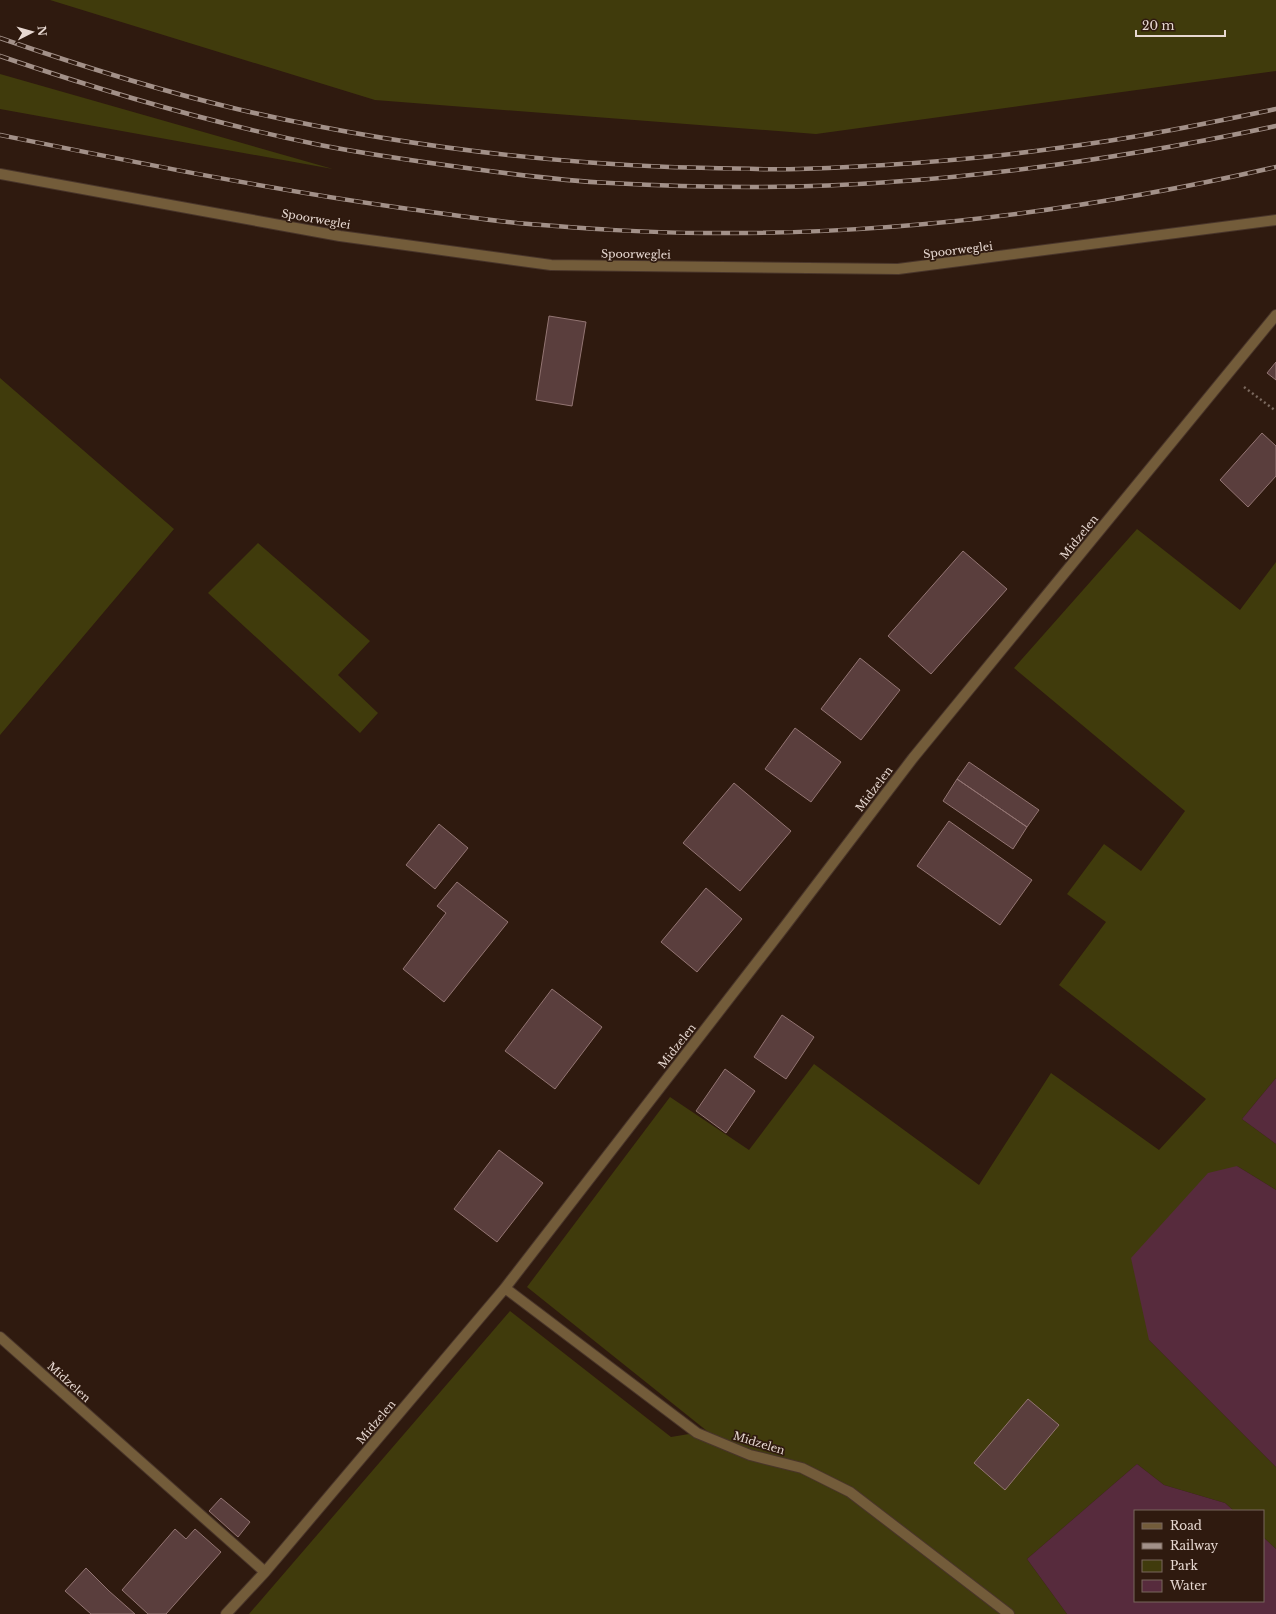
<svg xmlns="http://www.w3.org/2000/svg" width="1276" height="1614" viewBox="0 0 1276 1614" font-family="'Libre Baskerville',serif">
<rect width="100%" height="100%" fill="#2f1a0f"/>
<path fill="#403b0c" d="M50 0H1276V71L816 134 375 100Z
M0 74 333 169 0 109Z
M0 378 174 529 0 735Z
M1137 529 1240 610 1276 562V1078L1242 1119 1276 1144V1190L1237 1166 1149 1340 1276 1467V1549L1263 1537V1511H1234L1225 1503 1164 1485 1137 1464 1027 1559 1067 1614H249L510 1311 671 1437 707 1431 527 1287 670 1097 749 1150 814 1064 979 1185 1051 1073 1159 1150 1206 1099 1059 985 1106 922 1067 894 1104 844 1141 871 1185 811 1014 668Z
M258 543 370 641 338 675 378 713 360 733 208 593Z"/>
<path fill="#572b3d" d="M1276 1078V1144L1242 1119Z
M1237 1166 1276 1190V1467L1149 1340 1131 1258 1208 1173Z
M1137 1464 1164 1485 1225 1503 1234 1511H1135V1601H1263V1537L1276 1549V1614H1067L1027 1559Z"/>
<path fill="#5a3e3d" stroke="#937573" d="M549 316 586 322 572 406 536 400Z
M1276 362V380L1267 373Z
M1262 433 1276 446V476L1248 507 1220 480Z
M963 551 1007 589 931 674 888 636Z
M860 658 900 690 861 740 821 709Z
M795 728 841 762 811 802 765 769Z
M969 762 1039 810 1027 827 957 779Z
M957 779 1027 827 1013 849 943 801Z
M734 783 791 831 740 891 683 843Z
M949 821 1032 880 1000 925 917 866Z
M439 824 468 848 435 889 406 865Z
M457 882 508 922 444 1002 403 969 446 913 437 906Z
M706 888 742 919 697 972 661 942Z
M552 989 602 1027 555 1089 505 1051Z
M782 1015 814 1037 786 1079 754 1057Z
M725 1069 755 1091 726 1133 696 1111Z
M499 1150 543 1183 497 1242 454 1209Z
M1028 1399 1059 1425 1005 1490 974 1463Z
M221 1498 250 1522 238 1537 209 1511Z
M175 1529 186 1539 195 1529 221 1552 166 1614H148L122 1590Z
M86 1568 109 1591 135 1614H91L65 1591Z"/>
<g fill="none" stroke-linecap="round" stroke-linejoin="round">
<defs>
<path id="minor" d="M0 174 340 236 551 265 898 269 1276 220
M505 1288 697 1433 750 1455 802 1468 850 1492 1009 1614
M0 1337 265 1572
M226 1614 265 1572 505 1288 785 926 913 758 1276 315"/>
</defs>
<use href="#minor" stroke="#49352a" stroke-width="12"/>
<path stroke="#7a685e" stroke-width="2.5" stroke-dasharray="2 3" stroke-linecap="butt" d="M1244 387 1276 411"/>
<use href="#minor" stroke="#735c3a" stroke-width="10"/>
<defs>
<path id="rail" d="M0 38C78 65 157 90 237 109 379 142 523 161 669 167 712 168 756 170 799 169 886 166 972 160 1058 148 1131 139 1204 124 1276 109
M0 56C105 92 211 123 320 145 371 155 422 162 474 169 519 175 565 181 610 183 703 188 797 189 890 182 1020 173 1149 153 1276 126
M0 135C134 162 267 189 402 208 440 213 479 219 517 223 579 228 642 233 705 233 897 235 1089 210 1276 167"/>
</defs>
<use href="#rail" stroke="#a29088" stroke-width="4.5"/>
<use href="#rail" stroke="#2f1a0f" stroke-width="3" stroke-dasharray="9" stroke-linecap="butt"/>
</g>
<g text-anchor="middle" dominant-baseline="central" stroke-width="3.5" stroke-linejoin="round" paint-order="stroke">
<g font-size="11" fill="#e7d8d1" stroke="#2f1a0f">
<text transform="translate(316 219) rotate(10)">Spoorweglei</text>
<text transform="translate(958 250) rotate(-7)">Spoorweglei</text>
<text transform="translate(636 254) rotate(1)">Spoorweglei</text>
<text transform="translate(1079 537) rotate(-51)">Midzelen</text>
<text transform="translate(874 789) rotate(-53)">Midzelen</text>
<text transform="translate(677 1046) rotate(-52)">Midzelen</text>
<text transform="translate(69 1382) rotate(42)">Midzelen</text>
<text transform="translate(376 1422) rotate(-50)">Midzelen</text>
<text transform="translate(759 1443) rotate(17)">Midzelen</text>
</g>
</g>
<rect x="1134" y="1510" width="130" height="92" fill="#2f1a0f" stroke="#79665d"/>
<rect x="1142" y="1523" width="20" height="6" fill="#735c3a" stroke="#79665d"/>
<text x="1170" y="1530" font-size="12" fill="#e7d8d1">Road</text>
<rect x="1142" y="1543" width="20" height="6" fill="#a29088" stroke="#79665d"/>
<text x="1170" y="1550" font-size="12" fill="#e7d8d1">Railway</text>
<rect x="1142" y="1560" width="20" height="12" fill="#403b0c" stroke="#79665d"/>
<text x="1170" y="1570" font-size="12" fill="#e7d8d1">Park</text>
<rect x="1142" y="1580" width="20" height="12" fill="#572b3d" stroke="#79665d"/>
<text x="1170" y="1590" font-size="12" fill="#e7d8d1">Water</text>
<g transform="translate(32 32) rotate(84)" stroke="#2f1a0f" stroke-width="3" paint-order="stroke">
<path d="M0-3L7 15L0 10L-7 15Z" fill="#e7d8d1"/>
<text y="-6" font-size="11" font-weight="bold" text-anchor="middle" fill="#e7d8d1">N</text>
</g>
<path d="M1136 30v6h89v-6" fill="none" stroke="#e7d8d1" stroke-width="2"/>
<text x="1142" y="30" font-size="12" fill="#e7d8d1" stroke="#2f1a0f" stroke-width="3" paint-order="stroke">20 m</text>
</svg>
